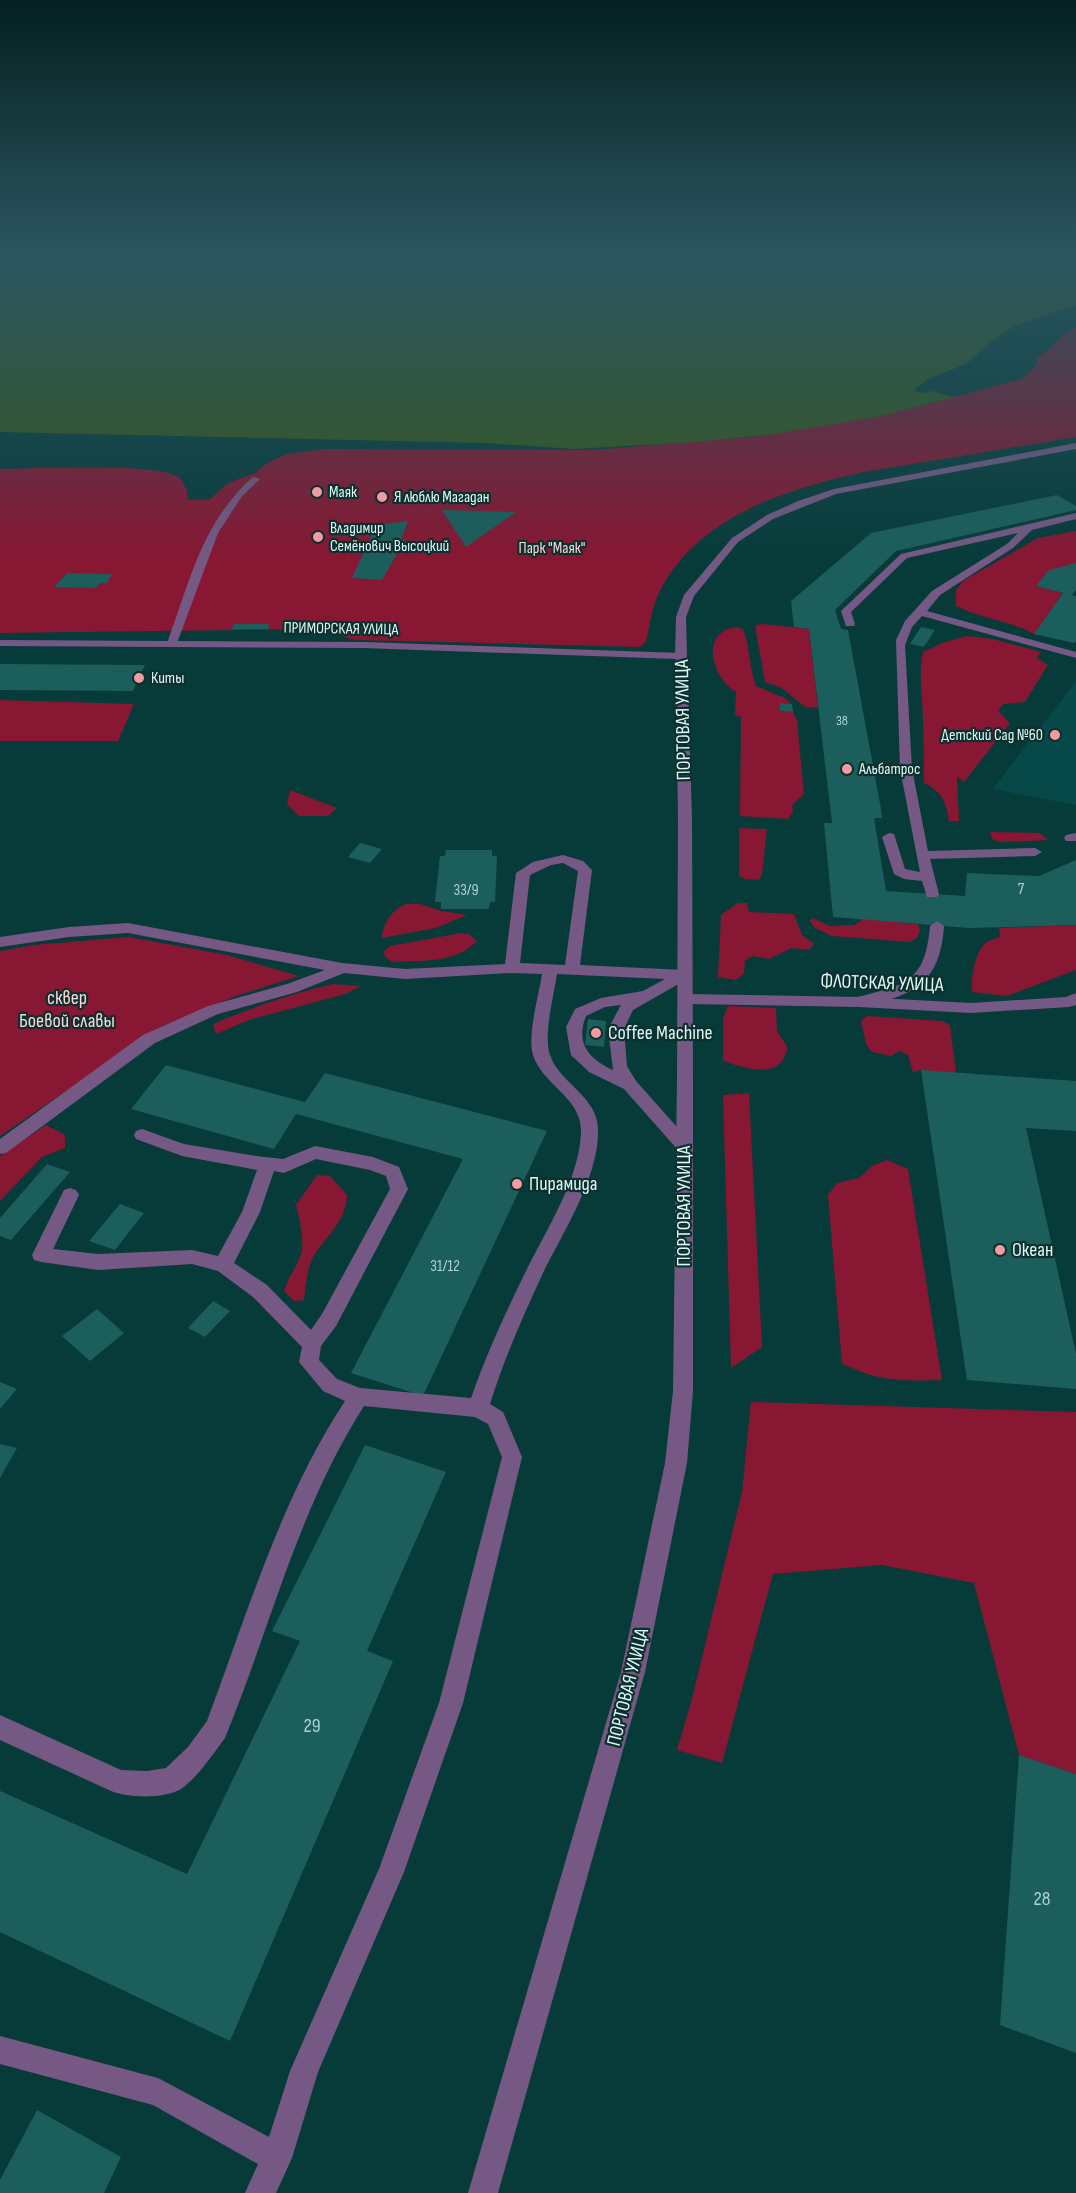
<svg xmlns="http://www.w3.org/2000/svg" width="1076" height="2193" viewBox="0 0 1076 2193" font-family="'Sofia Sans Condensed',sans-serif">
<rect width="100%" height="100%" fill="#073b3a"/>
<path fill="#074948" d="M1076 681V805L993 789Z"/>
<path fill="#871733" d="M1076 327V437L864 472C788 489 700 515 661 589 652 605 650 624 646 642L640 647 356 640C343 638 334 630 321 629L0 633V469C33 469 153 463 176 476 185 481 187 491 188 500H209L228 483 255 473 267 463 287 454 325 449 593 450 752 437 881 416 1022 379 1038 363 1036 359C1041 353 1047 352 1052 346 1060 338 1066 332 1076 327Z
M1076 531V563L1036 586 1063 593 1034 634C1009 620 981 619 956 606V590L963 581 1038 538Z
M763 624 809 629 818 708 805 707 782 688 765 682 756 631V625Z
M736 627 743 629C750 647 749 667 756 686L785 698 792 704 780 703V711L793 712 797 720 804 794 792 805 793 812 788 819 740 816 741 717 735 715 736 692C712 678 699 632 736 627Z
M967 636 993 639 1041 652 1037 658 1048 665 1025 702 1003 704 998 711 1010 723 964 782 957 776 959 821H949C946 802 942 791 924 783 924 763 924 742 923 722 923 698 918 676 923 652L945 642Z
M0 700 134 704 118 741H0Z
M290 790 337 808 328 816H299L287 804Z
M739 828 767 829 762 874 759 880 745 879 739 876Z
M990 832 1040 833 1048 840 1003 842 993 840Z
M738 903H747L749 912 794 914 802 935 814 944 809 950 792 948 769 959 753 956 745 960 744 974 736 980 718 977 721 915Z
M406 904H420L442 911 467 915 436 928 382 938C382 925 393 908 406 904Z
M812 918 830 926 854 925 864 919 918 924 920 931 917 938 910 942 832 936 815 928 810 921Z
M1076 925V970L1007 996 972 992C971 979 974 958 982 947 986 941 993 939 1000 937L999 928Z
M461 933 469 934 477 941C455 964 422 960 392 962L385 957 384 951 390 946Z
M129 937 227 955 299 976 236 996 160 1027 0 1136V951L34 945Z
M333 984 361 986 345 994 249 1020 216 1034 213 1024C252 1007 291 994 333 984Z
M728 1006 776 1008 777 1031 788 1048C786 1051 785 1058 782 1061 768 1078 740 1066 723 1061V1018Z
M867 1016 942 1021 950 1025 956 1073 921 1070 913 1072 908 1055 899 1051 891 1056 872 1052 866 1044 861 1021Z
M749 1093 762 1347 731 1368 723 1095Z
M46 1125 65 1135V1148L42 1157 0 1201V1156Z
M887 1160 908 1169 942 1380C903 1381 877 1382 842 1363L828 1195 837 1183 859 1178 872 1166Z
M317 1175 330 1176 347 1195C346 1222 326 1236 313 1257 307 1268 306 1287 304 1300L294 1301 284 1291C287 1278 296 1269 300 1257 306 1242 299 1219 296 1205Z
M751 1402 1076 1412V1774L1019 1755 974 1583 882 1565 773 1574 722 1763 677 1750 692 1699 742 1492Z"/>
<path fill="#37581a" d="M0 254H1076V305L1014 326 991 342 966 364 928 379 914 390 919 393 930 392 928 390 954 397 881 416 774 434 697 442 574 449 484 443 0 432Z"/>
<path fill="#1b5e5c" d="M312 489H322L327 492 322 495 313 496 307 492Z
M1057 495 1076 506V510L896 551 835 610 841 629 848 630 881 809 882 818H874L886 891 965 896 967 873 1039 876 1076 860V925L969 928 833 917 824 823H832L809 629 794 627 791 601 871 533Z
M442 510 516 512 466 547Z
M408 521 401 540H405L382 580 352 578 376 525Z
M1076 563V590L1072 595 1076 596V641L1074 643 1034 634 1063 593 1036 586 1049 570Z
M67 573 112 574 107 583H100L96 588 54 587Z
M234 624H269L268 629H232Z
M921 627 935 630 924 647 910 644Z
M0 664 145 665 133 691 0 690Z
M780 703 792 704 793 712 780 711Z
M360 843 382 849 370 863 348 857Z
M446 850H492V856H497L495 902H490L489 909H441V902H435L440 856H445Z
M588 1019 606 1021 604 1047 585 1045Z
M166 1065 305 1102 325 1073 547 1131 423 1396 351 1373 463 1159 296 1114 274 1149 131 1109Z
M921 1070 1076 1081V1131L1026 1128 1076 1354V1389L967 1380Z
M47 1164 70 1172 11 1240 0 1236V1218Z
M120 1204 144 1213 115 1250 89 1241Z
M213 1301 230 1311 205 1337 188 1328Z
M97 1309 124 1333 90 1361 62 1336Z
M0 1382 17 1389 0 1409Z
M0 1444 17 1448 0 1478Z
M365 1445 446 1472 367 1651 393 1661 230 2041 0 1932V1791L187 1874 300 1641 272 1631Z
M1019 1755 1076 1774V2053L1000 2025Z
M37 2110 121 2157 104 2193H0V2180Z"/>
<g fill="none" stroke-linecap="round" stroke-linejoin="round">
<path fill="#755984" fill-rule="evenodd" d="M253 477 260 479 242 496 218 533 177 643 176 645H168L167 643C190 581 202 522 253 477Z
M1076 513V519L1032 530 1013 548 940 595 927 611 1076 652V658L922 616 912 627 905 645 912 769 928 851 1035 848 1042 852 1035 856 930 859 939 894 937 897H927L922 881 904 879 894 874 882 837 889 833 894 834 905 869 920 872 900 769 896 640 905 621 932 591 1007 544 1018 533 907 558 851 612 855 624 854 626H846L841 611 901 554Z
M1076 833V841H1066L1064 838 1066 835Z
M563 855 583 861 592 870 580 965 684 970 691 975 689 978 633 1010 624 1029 627 1066 636 1081 693 1145 690 1150 684 1151 678 1150 624 1089 589 1072 571 1055 566 1027 575 1009 601 998 643 991 665 979 557 974C554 995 543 1036 550 1055 560 1084 598 1096 598 1130 599 1177 563 1232 543 1273 523 1316 504 1359 490 1404L503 1412 522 1457 463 1703 404 1872 318 2072 292 2158 276 2193H245L258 2164 153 2105 0 2064V2036L158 2078 269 2137 290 2071 379 1869 439 1703 502 1457 488 1424 475 1417 364 1406C298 1509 271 1626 225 1738 212 1755 199 1776 181 1789 165 1799 128 1798 111 1791L0 1740V1715L121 1770 147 1771 166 1768 188 1747 207 1721C247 1614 282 1496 345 1401L323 1391 299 1362 302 1347 253 1297 218 1271 192 1264 98 1270 41 1262 34 1260 32 1255 64 1190 70 1188 76 1190 79 1195 53 1249 98 1254 192 1250 218 1256 242 1212 257 1170 182 1156 136 1139 134 1135 136 1131 142 1129 184 1144 256 1156 283 1159 315 1146 373 1157 399 1167 408 1189 336 1326 321 1346 319 1360 337 1379 360 1388 471 1398C486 1355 505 1314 525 1273 545 1232 581 1177 581 1130 581 1098 542 1084 533 1055 527 1035 539 995 542 974L512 973 405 979 344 973 297 992 218 1014 155 1043 6 1153 0 1154V1139L143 1035 208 1006 287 984 325 970 128 933 69 937 0 947V937L69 927 128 923 342 963 405 969 505 964 516 873 533 862ZM563 863 578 871 565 965 520 963 530 875 551 865ZM621 1005 608 1029 613 1070C589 1059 575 1043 586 1016L605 1007ZM316 1159 370 1170 386 1176 390 1189 322 1314 311 1330 267 1285 234 1263 260 1212 274 1171 284 1173Z
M937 921 944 926C940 985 912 996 859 1007L854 1006 851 1002 854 998C903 985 925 985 930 926Z"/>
<path fill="#755984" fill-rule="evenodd" d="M1076 443V449L836 494 773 519 738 542 694 596 686 617 687 656 681 659 675 656 676 617 684 595 732 538 767 515 798 501 834 489Z
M1076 993V1005L1069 1007 971 1013 859 1007 685 1004 677 999 685 994 859 997 971 1003 1066 997Z"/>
<path fill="#755984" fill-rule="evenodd" d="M0 640 363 642 681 653 687 656 692 819 693 1077V1391L687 1463 645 1672 498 2193H468L621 1672 665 1463 673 1391 677 1077 678 819 676 659 363 648 0 646Z"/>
</g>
<linearGradient id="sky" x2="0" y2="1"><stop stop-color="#042020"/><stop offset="0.45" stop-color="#2b5560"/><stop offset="1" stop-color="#2b5560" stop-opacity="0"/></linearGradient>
<rect width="1076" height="561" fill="url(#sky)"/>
<g fill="#f49aa3" stroke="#0e2f2e" stroke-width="2">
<circle cx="317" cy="492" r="6"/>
<circle cx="382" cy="497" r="6"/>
<circle cx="318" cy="537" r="6"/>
<circle cx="139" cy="678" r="6"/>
<circle cx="1055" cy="735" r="6"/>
<circle cx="847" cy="769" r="6"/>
<circle cx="596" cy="1033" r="6"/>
<circle cx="517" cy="1184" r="6"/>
<circle cx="1000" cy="1250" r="6"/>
</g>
<g text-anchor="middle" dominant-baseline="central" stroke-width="4.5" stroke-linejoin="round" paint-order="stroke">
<g font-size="14" fill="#aad2d0">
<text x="842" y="720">38</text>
</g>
<g font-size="16" fill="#daf9f7" stroke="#0e2f2e" text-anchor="start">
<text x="329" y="492">Маяк</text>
<text x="394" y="497">Я люблю Магадан</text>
<text x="330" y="528">Владимир<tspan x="330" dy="18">Семёнович Высоцкий</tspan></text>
<text x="151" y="678">Киты</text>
<text x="1043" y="735" text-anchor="end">Детский Сад №60</text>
<text x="859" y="769">Альбатрос</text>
</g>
<g font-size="16" fill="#f9d7d9" stroke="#0e2f2e">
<text x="552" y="548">Парк "Маяк"</text>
</g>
<g font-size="16" fill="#daf9f7" stroke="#0e2f2e">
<text transform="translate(341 629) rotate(1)">ПРИМОРСКАЯ УЛИЦА</text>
</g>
<g font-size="16" fill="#aad2d0">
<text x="1021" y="889">7</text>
<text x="466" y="890">33/9</text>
<text x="445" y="1266">31/12</text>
</g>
<g font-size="20" fill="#daf9f7" stroke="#0e2f2e">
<text transform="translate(683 720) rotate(-91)">ПОРТОВАЯ УЛИЦА</text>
<text transform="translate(882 983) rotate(2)">ФЛОТСКАЯ УЛИЦА</text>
<text transform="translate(684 1206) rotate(-90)">ПОРТОВАЯ УЛИЦА</text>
<text transform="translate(628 1687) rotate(-76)">ПОРТОВАЯ УЛИЦА</text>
</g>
<g font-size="20" fill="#f9d7d9" stroke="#0e2f2e">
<text x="67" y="998">сквер<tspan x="67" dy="23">Боевой славы</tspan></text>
</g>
<g font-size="20" fill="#daf9f7" stroke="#0e2f2e" text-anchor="start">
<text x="608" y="1033">Coffee Machine</text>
<text x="529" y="1184">Пирамида</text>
<text x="1012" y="1250">Океан</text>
</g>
<g font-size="20" fill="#aad2d0">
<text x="312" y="1726">29</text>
<text x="1042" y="1899">28</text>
</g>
</g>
</svg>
